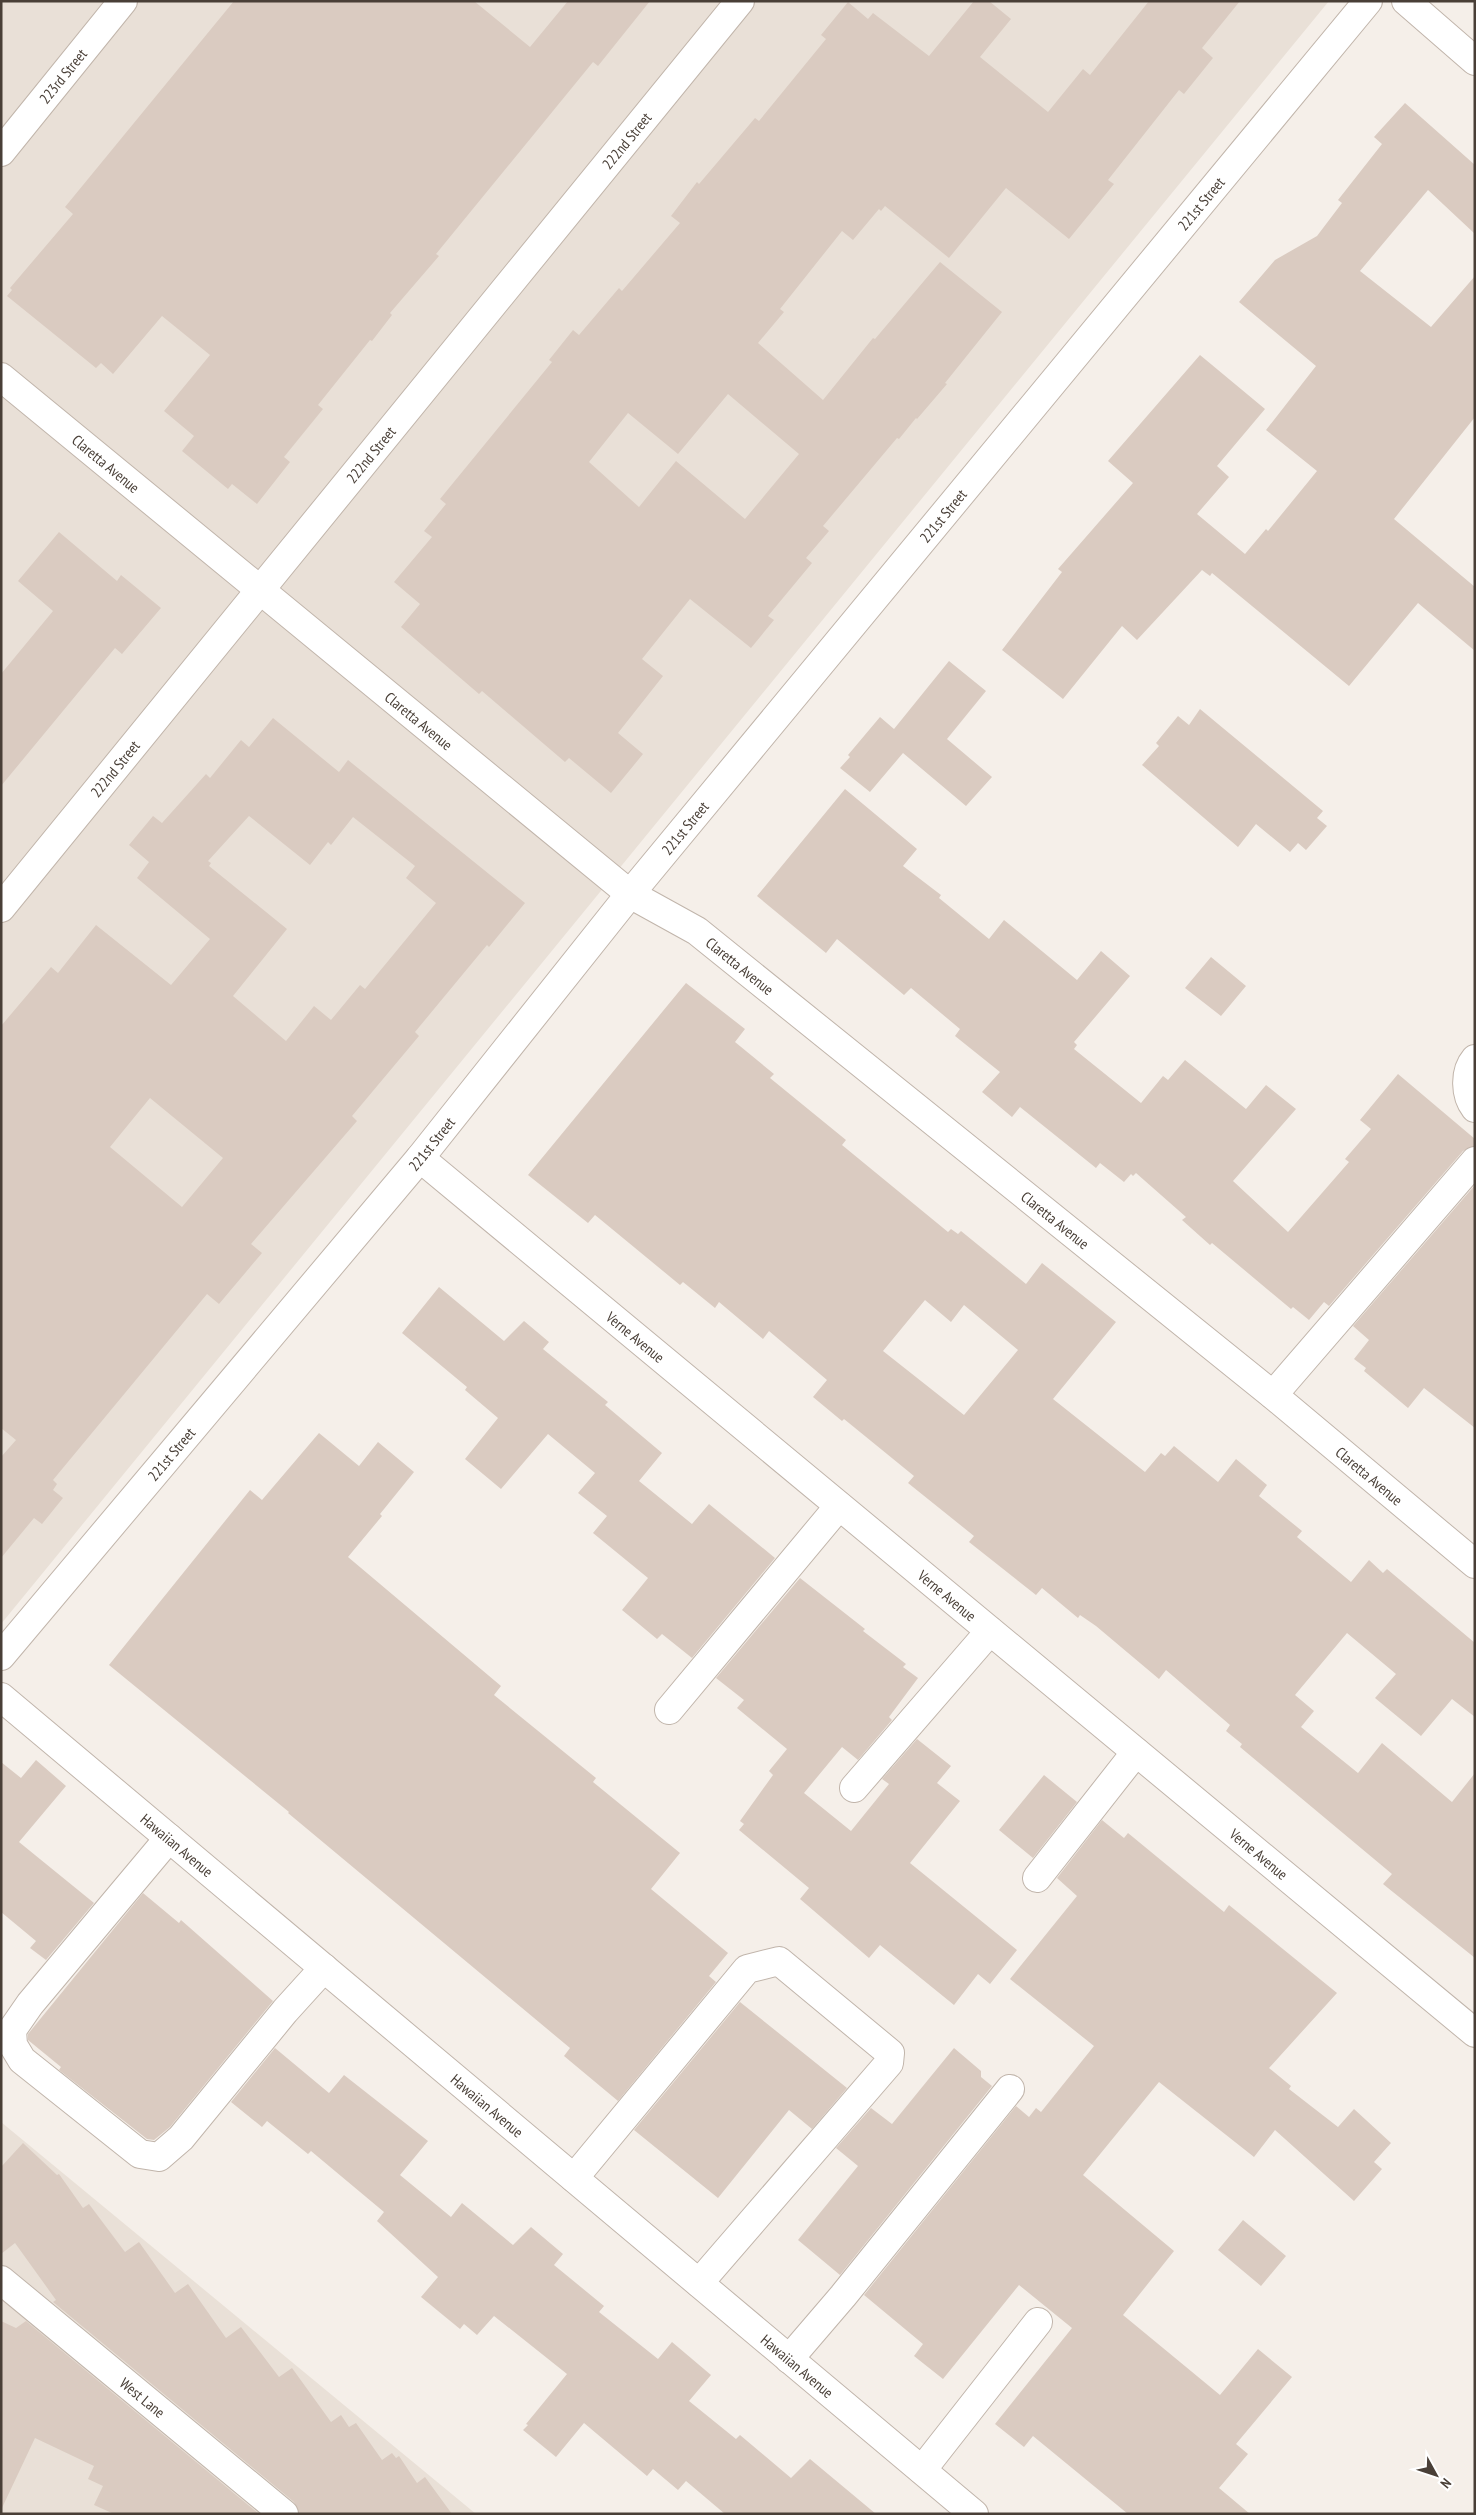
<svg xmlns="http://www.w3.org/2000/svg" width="1476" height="2515" viewBox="0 0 1476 2515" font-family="'PT Sans Narrow',sans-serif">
<rect width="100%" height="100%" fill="#f5efe9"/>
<path fill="#e9e0d7" d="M1 1H1329L1 1624Z
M1 2122 476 2514H1Z"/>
<path fill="#dacbc1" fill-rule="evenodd" d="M234 1H474L530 47 568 1H650L598 66 593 62 436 254 439 256 390 313 392 315 372 341 370 340 318 405 323 409 284 457 290 462 257 504 232 484 228 489 182 451 194 436 164 411 210 355 162 316 113 374 101 363 96 368 7 296 12 290 10 288 73 214 65 207Z
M974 1H989L1011 19 980 57 1048 112 1083 69 1090 75 1149 1H1240L1202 48 1213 58 1184 94 1179 90 1108 180 1114 184 1069 239 1006 188 949 258 885 206 881 211 879 209 853 240 842 231 780 309 784 312 758 343 823 400 873 338 875 339 940 262 1002 312 945 383 947 384 917 419 916 418 899 439 897 438 823 526 829 531 806 558 812 563 768 616 774 620 751 648 690 599 642 659 663 676 618 733 643 754 611 793 569 758 565 762 482 691 479 694 401 627 420 604 394 582 432 537 424 531 446 504 440 499 552 362 549 360 573 330 579 335 619 288 622 291 680 223 671 216 697 182 699 184 755 118 759 121 826 39 821 35 848 2 868 19 873 13 929 56ZM728 394 799 454 745 519 676 461 639 507 589 462 628 413 678 454Z
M1405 103 1475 165V234L1428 190 1360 271 1431 327 1475 276V417L1394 519 1475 587V651L1418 603 1349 686 1212 573 1210 576 1202 570 1137 640 1122 626 1063 699 1002 650 1062 572 1058 569 1133 483 1108 461 1200 355 1265 409 1217 466 1229 477 1197 514 1245 554 1266 529 1268 531 1317 471 1266 430 1316 366 1239 302 1275 260 1317 236 1342 203 1338 200 1382 144 1374 137Z
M59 532 117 581 121 575 161 608 122 654 115 648 1 786V674L53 611 18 581Z
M949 661 986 691 947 739 992 777 966 806 903 753 870 792 840 768 850 757 848 755 880 717 894 729Z
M1200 709 1323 811 1317 818 1327 826 1306 850 1298 843 1290 852 1256 824 1238 847 1142 765 1159 746 1156 743 1178 716 1189 725Z
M273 718 339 772 348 760 525 903 489 947 487 945 415 1032 419 1036 352 1116 357 1121 251 1244 262 1253 219 1304 207 1294 53 1480 57 1484 53 1490 63 1498 42 1524 34 1518 1 1558V1457L16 1440 1 1428V1026L51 967 58 973 96 925 171 985 210 939 137 878 149 862 129 845 153 816 162 823 206 774 210 778 241 740 249 747ZM249 816 310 865 328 842 331 845 353 817 415 866 406 878 436 903 365 989 360 985 331 1020 314 1006 286 1041 233 996 287 929 209 866 211 863 208 861ZM150 1098 223 1158 182 1207 110 1147Z
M845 789 917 849 903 866 941 895 939 898 989 939 1004 920 1077 980 1101 951 1130 976 1074 1042 1077 1045 1074 1049 1141 1103 1163 1076 1168 1080 1185 1060 1246 1109 1266 1085 1296 1109 1233 1181 1288 1232 1349 1162 1345 1159 1371 1129 1360 1120 1398 1074 1475 1139V1146L1463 1151 1329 1306 1324 1302 1309 1320 1293 1307 1291 1309 1212 1243 1210 1245 1182 1220 1186 1217 1136 1173 1133 1176 1131 1174 1124 1182 1100 1163 1096 1168 1020 1107 1012 1117 982 1092 1000 1072 955 1036 960 1029 911 988 904 995 837 939 826 953 757 896Z
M1211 957 1246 986 1221 1016 1185 988Z
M686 983 745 1029 735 1042 774 1074 770 1078 846 1140 842 1145 948 1232 951 1229 958 1234 961 1231 1026 1284 1042 1263 1116 1322 1053 1399 1145 1472 1161 1453 1165 1456 1174 1446 1218 1482 1236 1459 1267 1485 1259 1496 1302 1531 1297 1537 1351 1582 1369 1560 1383 1573 1387 1569 1475 1643V1717L1452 1699 1421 1736 1375 1698 1396 1674 1347 1633 1295 1695 1314 1711 1301 1727 1358 1773 1382 1743 1452 1802 1475 1773V1958L1383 1884 1392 1874 1240 1747 1242 1744 1226 1731 1230 1725 1166 1670 1159 1679 1096 1626 1080 1615 1078 1618 1042 1588 1036 1595 969 1542 974 1536 908 1483 914 1476 844 1419 842 1421 813 1397 827 1380 769 1331 763 1339 719 1302 715 1308 683 1282 680 1285 595 1215 588 1223 528 1175ZM925 1300 951 1322 964 1305 1018 1350 964 1415 883 1351Z
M1475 1185V1428L1424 1388 1408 1408 1364 1371 1366 1368 1354 1359 1369 1340 1353 1326Z
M439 1287 504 1341 524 1321 549 1342 543 1349 608 1402 605 1405 662 1453 639 1481 692 1524 709 1504 775 1558 692 1658 662 1634 657 1639 622 1610 648 1578 593 1533 607 1516 578 1493 595 1473 548 1434 501 1489 465 1459 498 1418 465 1390 467 1387 402 1333Z
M319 1433 359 1466 378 1442 414 1472 380 1514 382 1516 348 1557 501 1686 494 1695 596 1778 593 1782 680 1853 651 1889 728 1953 709 1976 716 1982 618 2101 564 2056 570 2048 288 1813 289 1812 109 1665 250 1490 262 1500Z
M800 1578 865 1629 863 1631 906 1664 903 1667 918 1678 889 1717 892 1720 858 1760 842 1747 804 1793 851 1831 889 1784 882 1779 917 1739 951 1766 937 1783 960 1801 910 1863 1017 1950 990 1984 978 1974 954 2005 880 1945 869 1958 800 1899 809 1888 739 1830 744 1824 740 1821 773 1775 769 1771 787 1749 737 1708 744 1700 716 1678Z
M36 1760 66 1786 19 1842 94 1903 46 1960 30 1948 36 1941 1 1912V1762L21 1778Z
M1044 1775 1077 1802 1033 1858 999 1830Z
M1102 1820 1124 1838 1128 1833 1224 1912 1229 1905 1337 1993 1269 2068 1291 2086 1289 2089 1338 2127 1354 2109 1391 2143 1374 2162 1382 2169 1354 2201 1275 2130 1254 2157 1159 2082 1083 2175 1174 2251 1123 2315 1220 2395 1258 2349 1292 2377 1236 2444 1248 2454 1219 2488 1250 2514H1128L1033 2436 1024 2447 995 2424 1072 2328 1019 2285 943 2379 914 2356 923 2344 864 2295 1016 2106 1029 2117 1036 2108 1041 2112 1094 2046 1010 1979 1077 1896 1057 1878Z
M143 1893 179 1923 181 1920 273 2001 170 2127 154 2140 147 2139 59 2070 61 2067 28 2040V2034Z
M740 2002 847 2088 812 2129 789 2110 718 2198 634 2130Z
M275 2048 329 2093 344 2075 428 2141 400 2175 451 2217 462 2203 513 2245 531 2227 563 2254 554 2265 604 2306 599 2312 658 2359 672 2342 711 2375 689 2401 736 2439 740 2435 791 2478 810 2459 876 2514H725L686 2481 678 2490 653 2469 647 2476 584 2423 556 2457 523 2430 528 2425 526 2424 567 2374 494 2316 477 2335 464 2324 460 2329 421 2297 438 2277 377 2221 384 2212 311 2151 308 2154 267 2121 262 2127 231 2102Z
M954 2048 981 2071V2077L992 2086 840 2275 798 2240 858 2166 836 2148 871 2108 892 2124Z
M23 2143 57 2175 59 2174 83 2208 89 2204 125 2252 139 2242 175 2293 188 2284 226 2338 241 2327 279 2377 292 2368 331 2422 341 2415 349 2427 356 2423 382 2460 392 2453 396 2458 399 2456 417 2483 425 2477 452 2514H299L294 2502 53 2302 56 2300 15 2243 1 2254V2167Z
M1243 2220 1286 2256 1261 2286 1218 2250Z
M1 2321 16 2328 26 2321 259 2514H114L94 2505 103 2486 88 2479 94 2466 35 2438 1 2510Z"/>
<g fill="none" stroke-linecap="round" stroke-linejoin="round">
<defs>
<g id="minor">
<path d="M1406 1 1475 61"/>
<path id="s1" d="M1 152 123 1"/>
<path id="s2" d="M1 377 630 894 697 931 1273 1395 1475 1564"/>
<path id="s3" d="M1 908 740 1"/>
<path d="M1475 1059C1464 1072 1465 1095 1475 1108"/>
<path id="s4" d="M420 1158 1475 2033"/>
<path d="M1273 1395 1475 1161"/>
<path id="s5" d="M1 1656 420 1158 630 894 1368 1"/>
<path id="s6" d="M1 1697 974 2514"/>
<path d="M669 1710 839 1506"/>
<path d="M854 1788 990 1631"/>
<path d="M169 1838 30 2004 12 2030 13 2045 22 2060 140 2154 159 2157 181 2138 285 2011 324 1968"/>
<path d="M1037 1878 1136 1752"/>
<path d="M574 2178 747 1969 779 1961 890 2053 889 2063 699 2283"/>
<path id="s7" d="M1 2280 284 2514"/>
<path d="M789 2359 843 2296 1010 2089"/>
<path d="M922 2470 1038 2322"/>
</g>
</defs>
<use href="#minor" stroke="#c1b5ab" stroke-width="30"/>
<use href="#minor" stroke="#fff" stroke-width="28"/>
</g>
<g text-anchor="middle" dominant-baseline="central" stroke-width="4" stroke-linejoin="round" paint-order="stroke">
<g font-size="15" fill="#493f37" stroke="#fff">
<text stroke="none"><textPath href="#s1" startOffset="98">223rd Street</textPath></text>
<text stroke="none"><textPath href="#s3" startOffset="990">222nd Street</textPath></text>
<text stroke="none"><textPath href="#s5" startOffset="1884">221st Street</textPath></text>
<text stroke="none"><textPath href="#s3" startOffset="585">222nd Street</textPath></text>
<text stroke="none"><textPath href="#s2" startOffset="136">Claretta Avenue</textPath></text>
<text stroke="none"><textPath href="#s5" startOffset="1479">221st Street</textPath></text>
<text stroke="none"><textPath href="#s2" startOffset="541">Claretta Avenue</textPath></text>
<text stroke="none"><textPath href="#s3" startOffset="180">222nd Street</textPath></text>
<text stroke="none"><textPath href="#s5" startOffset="1074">221st Street</textPath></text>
<text stroke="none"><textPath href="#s2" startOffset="946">Claretta Avenue</textPath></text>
<text stroke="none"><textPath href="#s5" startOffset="669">221st Street</textPath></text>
<text stroke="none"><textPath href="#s2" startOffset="1351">Claretta Avenue</textPath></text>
<text stroke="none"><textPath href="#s4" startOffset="280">Verne Avenue</textPath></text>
<text stroke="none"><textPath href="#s5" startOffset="264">221st Street</textPath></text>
<text stroke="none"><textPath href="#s2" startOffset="1756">Claretta Avenue</textPath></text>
<text stroke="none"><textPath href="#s4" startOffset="685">Verne Avenue</textPath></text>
<text stroke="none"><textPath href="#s6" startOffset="230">Hawaiian Avenue</textPath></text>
<text stroke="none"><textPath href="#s4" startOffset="1090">Verne Avenue</textPath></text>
<text stroke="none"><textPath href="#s6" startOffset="635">Hawaiian Avenue</textPath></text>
<text stroke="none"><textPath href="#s6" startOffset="1040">Hawaiian Avenue</textPath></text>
<text stroke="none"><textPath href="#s7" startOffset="184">West Lane</textPath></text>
</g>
</g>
<rect width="1476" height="2515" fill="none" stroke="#493f37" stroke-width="5"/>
<g transform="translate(1436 2475) rotate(130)" stroke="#ffffff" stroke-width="4" paint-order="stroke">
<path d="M0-4L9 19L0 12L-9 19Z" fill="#493f37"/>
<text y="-8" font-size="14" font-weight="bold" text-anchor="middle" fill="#493f37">N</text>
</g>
</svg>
